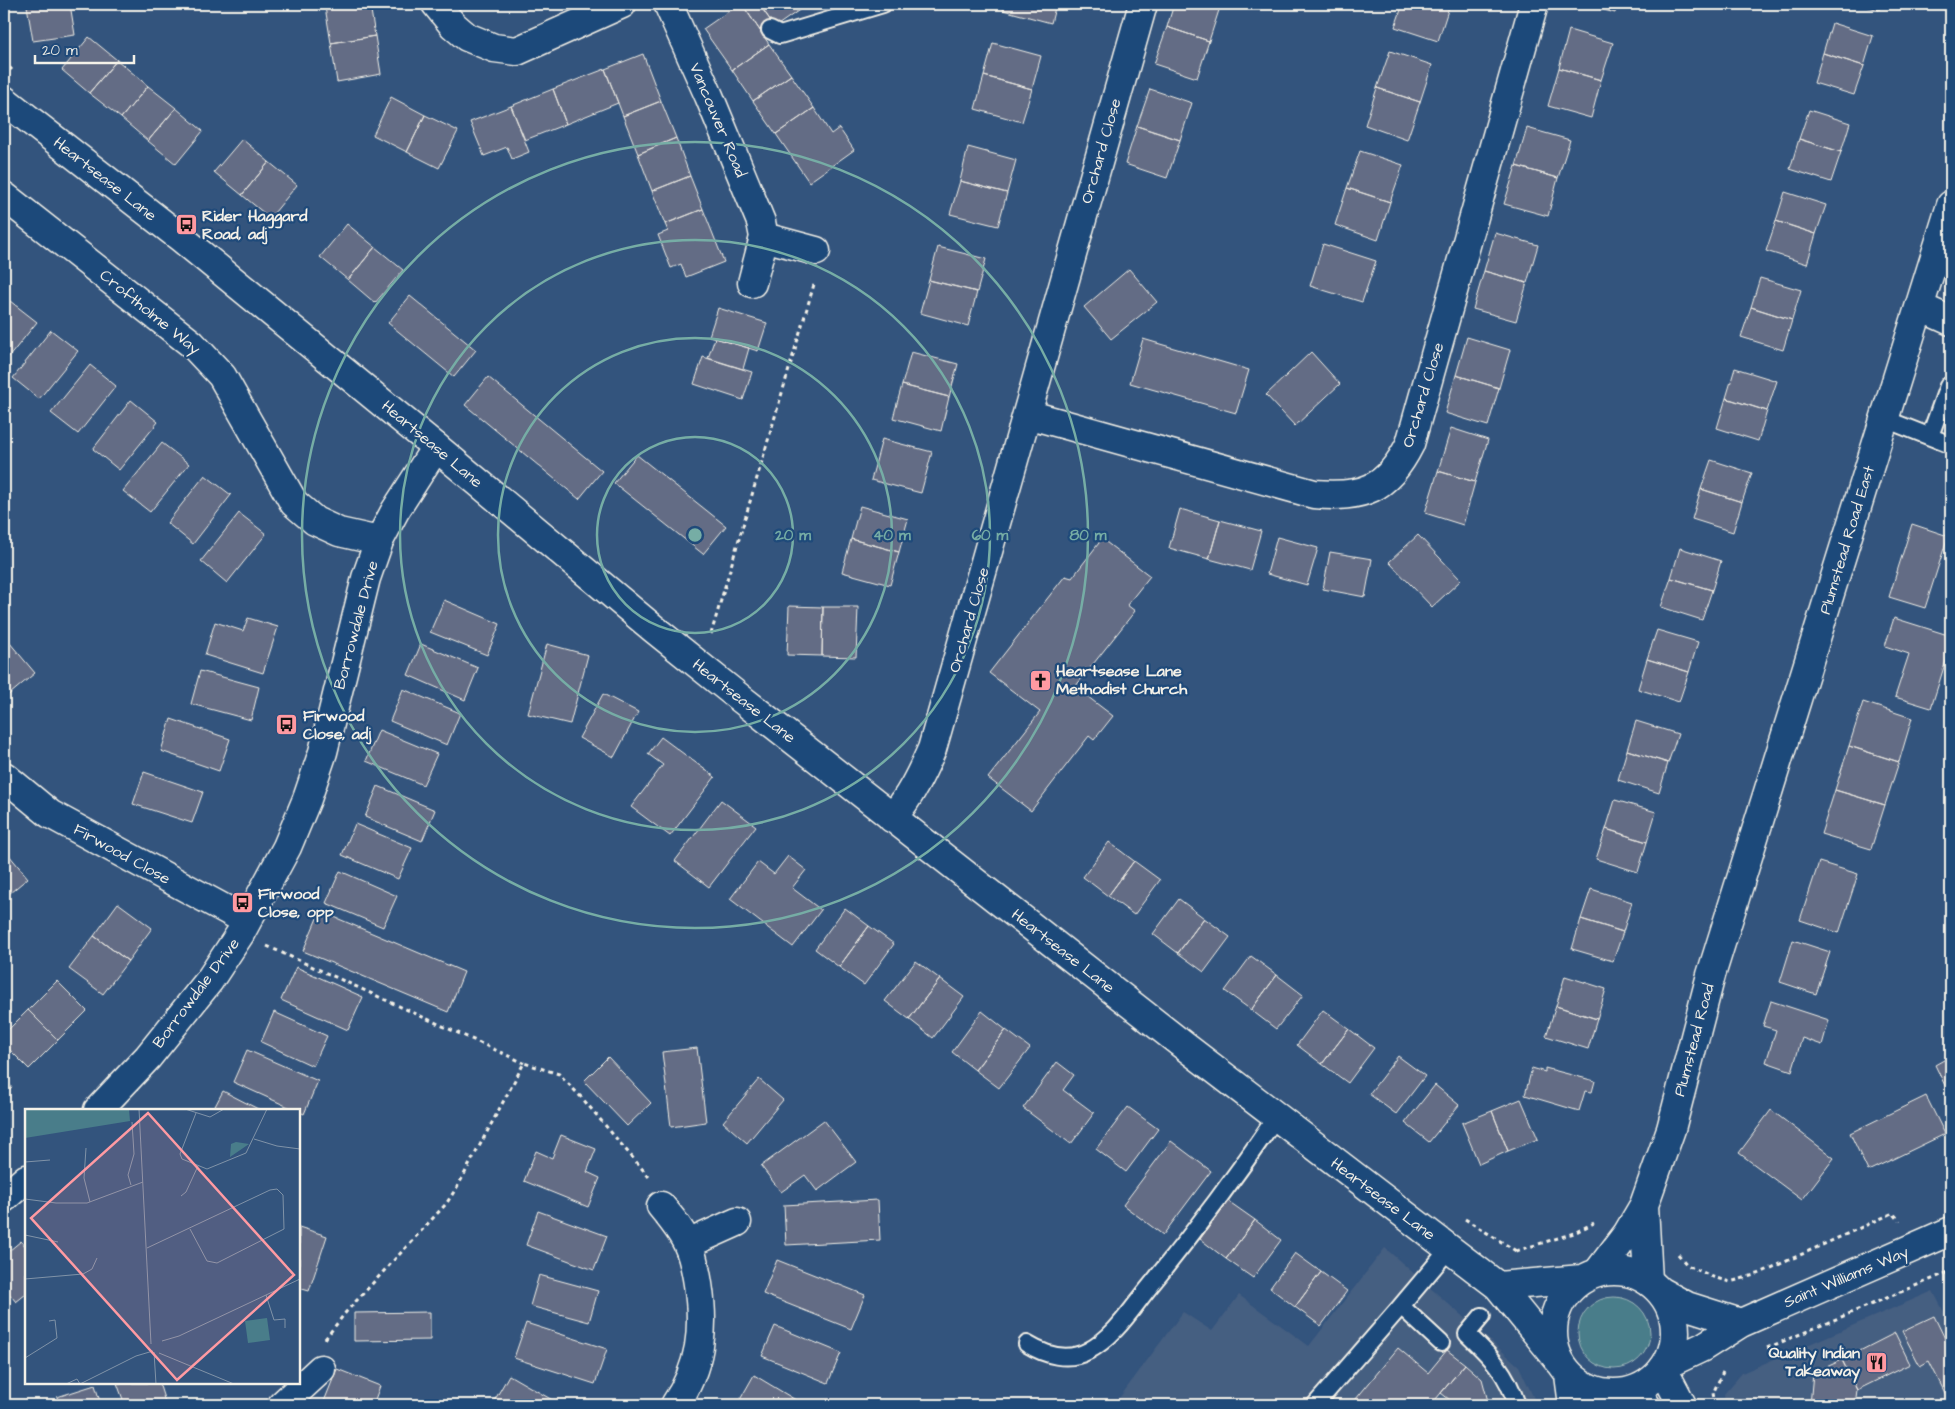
<svg xmlns="http://www.w3.org/2000/svg" width="1955" height="1409" viewBox="0 0 1955 1409" font-family="'Architects Daughter',sans-serif">
<rect width="100%" height="100%" fill="#33547d"/>
<filter id="ink" filterUnits="userSpaceOnUse"><feTurbulence type="fractalNoise" baseFrequency=".02" numOctaves="2"/><feDisplacementMap in="SourceGraphic" scale="10" xChannelSelector="R" yChannelSelector="G"/><feConvolveMatrix kernelMatrix="1 2 1 2 8 2 1 2 1" color-interpolation-filters="sRGB"/></filter>
<g filter="url(#ink)">
<path fill="#455e81" d="M1385 1248 1519 1366 1537 1405H1114L1183 1312 1212 1331 1239 1295 1309 1346Z
M1933 1291 1951 1325V1405H1725L1724 1394 1742 1373Z"/>
<path fill="#497d8a" stroke="#9eb7b9" d="M1578 1333a36 36 0 1 1 72 0a36 36 0 1 1-72 0Z"/>
<path fill="#636c85" stroke="#f4f1e8" d="M43 4H70L75 35 33 41 27 6Z
M346 4H370L375 36 331 43 325 7Z
M739 4H742L769 44 732 70 703 29Z
M742 4H759L775 27 763 35Z
M759 4H808L775 27Z
M1005 4H1056L1051 23 1003 10Z
M1174 4H1221L1209 41 1167 27Z
M1403 4H1450L1438 41 1395 27Z
M1582 4H1617L1615 13Z
M1859 4H1881L1879 10Z
M1832 23 1873 36 1864 66 1823 53Z
M1167 27 1209 41 1197 78 1154 64Z
M1569 30 1613 43 1601 80 1559 68Z
M375 36 381 74 337 82 331 43Z
M89 37 117 60 89 93 62 70Z
M993 43 1041 56 1032 89 984 76Z
M769 44 791 75 753 101 732 70Z
M1390 51 1432 65 1420 102 1377 88Z
M1823 53 1864 66 1854 95 1814 83Z
M643 54 661 101 623 116 605 69Z
M117 60 148 86 121 118 89 93Z
M1559 68 1601 80 1591 118 1548 106Z
M605 69 618 103 566 124 553 89Z
M791 75 814 108 776 134 753 101Z
M984 76 1032 89 1022 122 975 109Z
M148 86 176 108 148 141 121 118Z
M1377 88 1420 102 1407 140 1365 125Z
M553 89 566 124 525 140 511 106Z
M1150 89 1192 103 1180 140 1137 126Z
M391 97 425 115 407 152 373 135Z
M661 101 676 138 638 154 623 116Z
M511 106 529 152 512 159 507 147 484 156 470 122Z
M176 108 203 131 176 164 148 141Z
M814 108 831 134 839 128 854 150 809 182 776 134Z
M1809 110 1850 123 1841 152 1799 139Z
M425 115 458 131 439 168 407 152Z
M1137 126 1180 140 1167 178 1125 164Z
M1527 128 1570 140 1558 178 1516 166Z
M676 138 690 176 652 191 638 154Z
M242 139 269 162 242 195 214 172Z
M1799 139 1841 152 1831 182 1790 169Z
M968 147 1016 160 1007 193 960 181Z
M1360 151 1403 165 1390 202 1347 188Z
M269 162 297 185 270 218 242 195Z
M1516 166 1558 178 1548 216 1504 204Z
M690 176 703 209 665 224 652 191Z
M960 181 1007 193 998 226 950 214Z
M1347 188 1390 202 1378 240 1335 225Z
M1785 192 1826 205 1816 234 1776 221Z
M703 209 724 262 686 277 681 264 671 268 658 235 668 231 665 224Z
M1776 221 1816 234 1807 264 1766 251Z
M347 224 375 247 348 280 320 257Z
M1495 233 1538 245 1527 283 1484 271Z
M1323 244 1376 261 1362 302 1310 286Z
M375 247 403 270 375 303 348 280Z
M938 247 986 259 977 292 929 280Z
M1129 269 1157 302 1111 339 1084 307Z
M1484 271 1527 283 1516 321 1473 309Z
M1760 278 1801 290 1792 320 1751 307Z
M929 280 977 292 968 326 920 313Z
M410 296 476 350 454 377 388 323Z
M10 301 37 322 4 363V309Z
M1751 307 1792 320 1783 350 1741 337Z
M718 308 767 323 758 351 709 336Z
M51 330 78 351 39 399 13 378Z
M1467 337 1510 350 1499 388 1456 375Z
M715 338 749 348 743 369 708 358Z
M1143 339 1249 370 1236 413 1130 383Z
M911 352 958 364 949 397 902 385Z
M1311 352 1340 384 1295 426 1266 395Z
M703 357 752 372 743 400 694 384Z
M90 365 116 386 78 434 51 413Z
M1735 368 1777 381 1767 411 1726 398Z
M1456 375 1499 388 1488 426 1445 413Z
M488 377 602 471 579 499 465 405Z
M902 385 949 397 941 431 893 418Z
M1726 398 1767 411 1758 441 1717 428Z
M131 400 158 422 119 470 93 449Z
M1451 428 1488 440 1475 482 1438 471Z
M882 439 932 452 921 493 871 480Z
M162 443 189 464 150 512 123 491Z
M637 455 726 526 703 554 614 483Z
M1711 460 1752 473 1742 502 1701 489Z
M1438 471 1475 482 1463 525 1425 513Z
M205 475 231 495 193 544 167 523Z
M1701 489 1742 502 1733 532 1692 519Z
M860 506 908 519 899 552 851 539Z
M1180 509 1220 520 1209 559 1169 548Z
M239 513 266 534 227 583 201 561Z
M1220 520 1261 531 1250 570 1209 559Z
M1912 524 1948 536 1925 608 1889 597Z
M1418 535 1461 580 1432 607 1389 562Z
M1277 537 1318 548 1307 585 1267 574Z
M851 539 899 552 890 585 842 572Z
M1102 539 1150 576 1127 605 1135 611 1075 687 1113 716 1094 740 1089 736 1031 811 988 778 1040 712 989 673 1065 576 1072 578Z
M1680 548 1721 561 1712 590 1671 578Z
M1330 552 1372 559 1365 597 1323 589Z
M1671 578 1712 590 1702 620 1661 607Z
M444 600 500 624 487 655 430 632Z
M789 606 823 607 822 656 787 655Z
M823 607H858L856 657 822 656Z
M248 618 278 627 263 673 205 655 215 622 243 631Z
M1894 618 1951 636V645L1931 708 1895 697 1909 654 1885 646Z
M1657 630 1698 642 1689 672 1647 659Z
M4 636 35 673 4 699Z
M421 644 478 668 465 700 408 675Z
M547 644 588 655 570 724 528 714Z
M1647 659 1689 672 1679 702 1638 689Z
M200 671 259 687 251 720 191 704Z
M403 689 460 713 447 745 390 721Z
M603 694 638 712 614 757 579 738Z
M1863 702 1912 718 1899 762 1849 746Z
M171 719 230 739 219 771 161 751Z
M1636 721 1678 734 1668 763 1627 750Z
M379 730 437 754 423 785 366 761Z
M661 737 715 777 670 836 631 807 663 765 648 754Z
M1849 746 1899 762 1885 805 1835 790Z
M1627 750 1668 763 1659 793 1618 780Z
M144 772 203 792 192 823 133 804Z
M378 786 435 810 422 841 365 817Z
M1835 790 1885 805 1871 849 1821 834Z
M721 800 756 826 709 887 675 861Z
M1615 800 1656 812 1647 842 1606 829Z
M355 824 412 848 398 879 342 855Z
M1606 829 1647 842 1638 872 1596 859Z
M1109 842 1134 861 1108 896 1083 877Z
M4 849 28 878 4 898Z
M788 856 806 870 792 888 821 910 793 947 730 899 758 862 774 874Z
M1134 861 1160 880 1134 915 1108 896Z
M1819 862 1858 874 1839 933 1800 920Z
M340 871 397 896 383 927 326 903Z
M1591 889 1632 902 1623 932 1581 919Z
M1179 899 1204 918 1178 953 1153 934Z
M118 903 152 928 128 961 94 936Z
M845 908 869 926 839 967 815 949Z
M320 911 464 972 448 1012 303 951Z
M1204 918 1230 937 1204 972 1178 953Z
M1581 919 1623 932 1613 961 1572 949Z
M869 926 894 944 864 985 839 967Z
M94 936 128 961 103 994 69 969Z
M1793 940 1830 952 1816 994 1780 982Z
M1251 956 1277 975 1251 1010 1225 991Z
M916 961 940 979 909 1019 885 1001Z
M296 967 363 997 348 1030 281 1000Z
M1277 975 1303 995 1276 1029 1251 1010Z
M1565 976 1606 989 1597 1019 1556 1006Z
M940 979 964 997 933 1038 909 1019Z
M57 981 87 1011 58 1040 28 1010Z
M1771 1001 1829 1020 1822 1045 1802 1038 1792 1071 1766 1062 1776 1030 1763 1026Z
M1556 1006 1597 1019 1588 1049 1546 1036Z
M28 1010 58 1040 29 1069 4 1044V1034Z
M1323 1010 1349 1029 1322 1064 1297 1045Z
M982 1011 1006 1030 975 1070 952 1052Z
M274 1012 327 1036 313 1066 261 1042Z
M1349 1029 1374 1048 1348 1083 1322 1064Z
M1006 1030 1030 1048 999 1088 975 1070Z
M697 1048 706 1122 671 1127 662 1052Z
M247 1050 318 1081 304 1114 233 1082Z
M1398 1056 1425 1076 1396 1114 1369 1094Z
M1951 1056V1098L1935 1065Z
M608 1057 651 1103 627 1126 584 1081Z
M1057 1062 1074 1075 1063 1090 1094 1113 1071 1144 1023 1108Z
M1532 1068 1545 1072V1068L1595 1081 1592 1092 1585 1091 1579 1111 1525 1095Z
M4 1077 12 1088 4 1094Z
M759 1079 783 1100 747 1143 723 1122Z
M1435 1085 1459 1105 1429 1142 1405 1123Z
M223 1091 260 1110H213Z
M1926 1096 1945 1134 1868 1171 1850 1133Z
M1521 1099 1538 1139 1508 1151 1492 1111Z
M1128 1107 1158 1129 1126 1172 1096 1149Z
M1771 1110 1834 1158 1802 1200 1739 1153Z
M1492 1111 1508 1151 1479 1164 1462 1123Z
M824 1120 856 1162 817 1191 805 1175 781 1192 761 1166Z
M561 1135 596 1149 587 1172 600 1178 588 1207 524 1181 536 1151 552 1158Z
M1171 1141 1211 1171 1163 1235 1123 1205Z
M878 1200 880 1240 786 1245 784 1205Z
M1228 1201 1255 1220 1226 1259 1200 1239Z
M538 1211 607 1236 594 1270 526 1245Z
M1255 1220 1281 1240 1253 1278 1226 1259Z
M299 1227 327 1236 309 1291 299 1288Z
M21 1241 26 1247V1294L16 1302 4 1287V1255Z
M1295 1253 1321 1272 1295 1307 1270 1288Z
M777 1260 865 1295 851 1329 763 1294Z
M1321 1272 1347 1291 1321 1326 1295 1307Z
M539 1275 598 1291 589 1322 530 1306Z
M430 1312V1340L354 1341V1313Z
M1934 1316 1951 1351V1405L1929 1361 1920 1366 1902 1331Z
M526 1323 607 1349 595 1384 514 1358Z
M775 1326 841 1353 828 1383 762 1356Z
M1895 1333 1910 1364 1857 1390 1842 1360Z
M1398 1348 1428 1373 1447 1350 1465 1364 1431 1405H1351Z
M1842 1360 1857 1390 1855 1405H1810L1813 1373Z
M1465 1364 1482 1379 1489 1405H1446L1450 1400 1441 1393Z
M337 1369 380 1386 373 1405 323 1404Z
M509 1375 561 1405H498L493 1403Z
M754 1375 804 1405H737Z
M117 1383H159L166 1405H125Z
M95 1385 101 1405H59L57 1397Z"/>
<g fill="none" stroke-linecap="round" stroke-linejoin="round">
<defs>
<path id="lane" d="M770 30 780 35 883 4
M1885 419 1951 445
M1930 436 1948 386 1951 387
M1482 1316 1467 1334C1492 1358 1506 1371 1517 1405
M1441 1343 1401 1306 1449 1249
M1027 1344C1045 1355 1068 1362 1088 1351 1115 1337 1132 1308 1151 1285 1195 1231 1237 1175 1276 1117
M1315 1405 1401 1306"/>
<path id="street" d="M436 4 453 25 467 37 494 48 517 51 622 4
M668 4 709 96 761 222 764 237 752 283
M4 196 192 344 222 376 294 503 315 521 339 532 379 541
M764 237 816 251
M1920 307 1951 321
M1027 414 1314 494C1363 498 1387 490 1410 444L1534 4
M4 776 50 814 247 921
M892 818C910 797 921 774 932 749L1143 4
M98 1110 148 1057 209 981 240 934 287 847 307 799 323 752 366 578 379 541 395 511 436 447
M4 1198 26 1179
M661 1206C671 1218 681 1230 687 1243 693 1255 696 1271 698 1284 705 1329 701 1367 675 1405
M688 1244 737 1222
M282 1405 321 1369"/>
<path id="secondary" d="M1644 1205 1648 1281
M1598 1272 1627 1234 1644 1205 1671 1129 1711 975 1951 205
M1663 1369 1682 1405
M1569 1375 1573 1405
M1626 1393 1646 1405"/>
<path id="highway" d="M4 100 181 238 436 447 654 629 740 698 1183 1045 1498 1286 1560 1362
M1553 1332a61 61 0 1 1 122 0a61 61 0 1 1-122 0Z
M1498 1286 1582 1279
M1661 1292 1687 1306 1741 1323
M1667 1364 1703 1347 1741 1323 1951 1231"/>
</defs>
<use href="#lane" stroke="#f4f1e8" stroke-width="20"/>
<use href="#street" stroke="#f4f1e8" stroke-width="31"/>
<use href="#secondary" stroke="#f4f1e8" stroke-width="31"/>
<use href="#highway" stroke="#f4f1e8" stroke-width="31"/>
<path stroke="#f4f1e8" stroke-width="3" stroke-dasharray="4 4" stroke-linecap="butt" d="M4 62 12 70
M711 634 815 281
M267 946 524 1063
M1465 1219 1516 1251
M1516 1251 1574 1233 1594 1223
M1678 1254 1687 1265 1713 1277 1730 1282 1758 1274 1893 1213 1900 1221
M325 1339 346 1312 446 1204 459 1184 524 1063 559 1074 582 1098 649 1177
M1767 1348 1951 1271
M1715 1405 1713 1393 1723 1372"/>
<use href="#lane" stroke="#1f4a7a" stroke-width="16"/>
<use href="#street" stroke="#1f4a7a" stroke-width="28"/>
<use href="#secondary" stroke="#1f4a7a" stroke-width="28"/>
<use href="#highway" stroke="#1f4a7a" stroke-width="28"/>
</g>
</g>
<g fill="none" stroke="#76ada5" stroke-width="2.5">
<circle cx="695" cy="535" r="98"/>
<circle cx="695" cy="535" r="197"/>
<circle cx="695" cy="535" r="295"/>
<circle cx="695" cy="535" r="393"/>
</g>
<defs>
<symbol id="bus-square" viewBox="-11 -11 22 22"><rect x="-9" y="-9" width="18" height="18" rx="4" fill="#ff9aa2" stroke="#1f4a7a"/><path d="M-5-6H5V4H4V6H2V4H-2V6H-4V4H-5ZM-3.5-4V0h7V-4ZM-3.5 1.2v1.5H-2V1.2ZM2 1.2v1.5H3.5V1.2Z" fill="#111"/></symbol>
<symbol id="church-square" viewBox="-11 -11 22 22"><rect x="-9" y="-9" width="18" height="18" rx="4" fill="#ff9aa2" stroke="#1f4a7a"/><path d="M-1.2-6h2.4v3.5h3.3v2.4h-3.3V6h-2.4V-.1h-3.3v-2.4h3.3Z" fill="#111"/></symbol>
<symbol id="restaurant-square" viewBox="-11 -11 22 22"><rect x="-9" y="-9" width="18" height="18" rx="4" fill="#ff9aa2" stroke="#1f4a7a"/><path d="M-5-6h1v4h1v-4h1v4h1v-4h1v5L-1.5 .5V6h-2V.5L-5-1ZM5-6V6H3V1.5H1.5Q1.5-4 5-6Z" fill="#111"/></symbol>
</defs>
<g fill-rule="evenodd">
<use href="#bus-square" x="174" y="212" width="25" height="25"/>
<use href="#church-square" x="1028" y="668" width="25" height="25"/>
<use href="#bus-square" x="274" y="712" width="25" height="25"/>
<use href="#bus-square" x="230" y="890" width="25" height="25"/>
<use href="#restaurant-square" x="1864" y="1350" width="25" height="25"/>
</g>
<g text-anchor="middle" dominant-baseline="central" stroke-width="4.5" stroke-linejoin="round" paint-order="stroke">
<g font-size="16" fill="#f4f1e8" stroke="#1f4a7a">
<text transform="translate(718 120) rotate(67)">Vancouver Road</text>
<text transform="translate(1101 151) rotate(-74)">Orchard Close</text>
<text transform="translate(105 179) rotate(38)">Heartsease Lane</text>
<text transform="translate(150 312) rotate(39)">Croftholme Way</text>
<text transform="translate(1423 395) rotate(-73)">Orchard Close</text>
<text transform="translate(432 444) rotate(40)">Heartsease Lane</text>
<text transform="translate(1847 540) rotate(-73)">Plumstead Road East</text>
<text transform="translate(969 620) rotate(-74)">Orchard Close</text>
<text transform="translate(356 625) rotate(-75)">Borrowdale Drive</text>
<text transform="translate(744 701) rotate(38)">Heartsease Lane</text>
<text transform="translate(122 854) rotate(29)">Firwood Close</text>
<text transform="translate(1063 951) rotate(38)">Heartsease Lane</text>
<text transform="translate(196 993) rotate(-53)">Borrowdale Drive</text>
<text transform="translate(1694 1040) rotate(-75)">Plumstead Road</text>
<text transform="translate(1383 1199) rotate(37)">Heartsease Lane</text>
<text transform="translate(1846 1277) rotate(-23)">Saint Williams Way</text>
</g>
<g font-size="16" font-weight="bold" fill="#f4f1e8" stroke="#1f4a7a" text-anchor="start">
<text x="202" y="216">Rider Haggard<tspan x="202" dy="18">Road, adj</tspan></text>
<text x="1056" y="671">Heartsease Lane<tspan x="1056" dy="18">Methodist Church</tspan></text>
<text x="303" y="716">Firwood<tspan x="303" dy="18">Close, adj</tspan></text>
<text x="258" y="894">Firwood<tspan x="258" dy="18">Close, opp</tspan></text>
<text x="1860" y="1353" text-anchor="end">Quality Indian<tspan x="1860" dy="18">Takeaway</tspan></text>
</g>
</g>
<g transform="translate(25 1109)">
<rect width="275" height="275" fill="#33547d"/>
<path d="M0 0H104L105 12 0 29ZM211 33 224 35 205 48 206 35ZM242 209 245 231 223 234 220 212Z" fill="#497d8a"/>
<path fill="none" stroke="#8093a8" stroke-width="1" d="M114 0 126 235M160 0 185 8 199 0M171 4 155 45 157 50 182 60 221 44 242 0M229 30 252 37 275 40M61 39 59 69 65 93M0 53 25 51M106 76 103 66 109 45 107 13M156 87 161 83 173 57M0 90 31 94H62L118 73M0 126 33 133M122 139 245 81 252 80 258 86 259 120 192 154 182 152 165 120M0 170 58 165 67 160 72 149M241 186 249 211 260 210V219M137 232 154 227 275 170M129 243 131 275M134 244 209 275M0 249 32 229 30 211 24 212M41 275 52 270 55 275M55 275 111 247 128 242"/>
<path fill="#ff9aa2" fill-opacity="0.15" stroke="#ff9aa2" stroke-width="2.5" d="M123 4 269 166 152 271 6 109Z"/>
<rect width="275" height="275" fill="none" stroke="#f4f1e8" stroke-width="2.5"/>
</g>
<circle cx="695" cy="535" r="8" fill="#76ada5" stroke="#1f4a7a" stroke-width="2.5"/>
<g font-size="15" text-anchor="middle" font-weight="bold" fill="#76ada5" stroke="#1f4a7a" stroke-width="4.5" stroke-linejoin="round" paint-order="stroke">
<text x="793" y="540">20 m</text>
<text x="892" y="540">40 m</text>
<text x="990" y="540">60 m</text>
<text x="1088" y="540">80 m</text>
</g>
<rect width="1955" height="1409" fill="none" stroke="#1f4a7a" stroke-width="20"/>
<rect x="10" y="10" width="1935" height="1389" fill="none" stroke="#f4f1e8" stroke-width="2" filter="url(#ink)"/>
<path d="M35 55v8h99v-8" fill="none" stroke="#f4f1e8" stroke-width="2.5"/>
<text x="42" y="55" font-size="15" fill="#f4f1e8" stroke="#1f4a7a" stroke-width="4" paint-order="stroke">20 m</text>
</svg>
